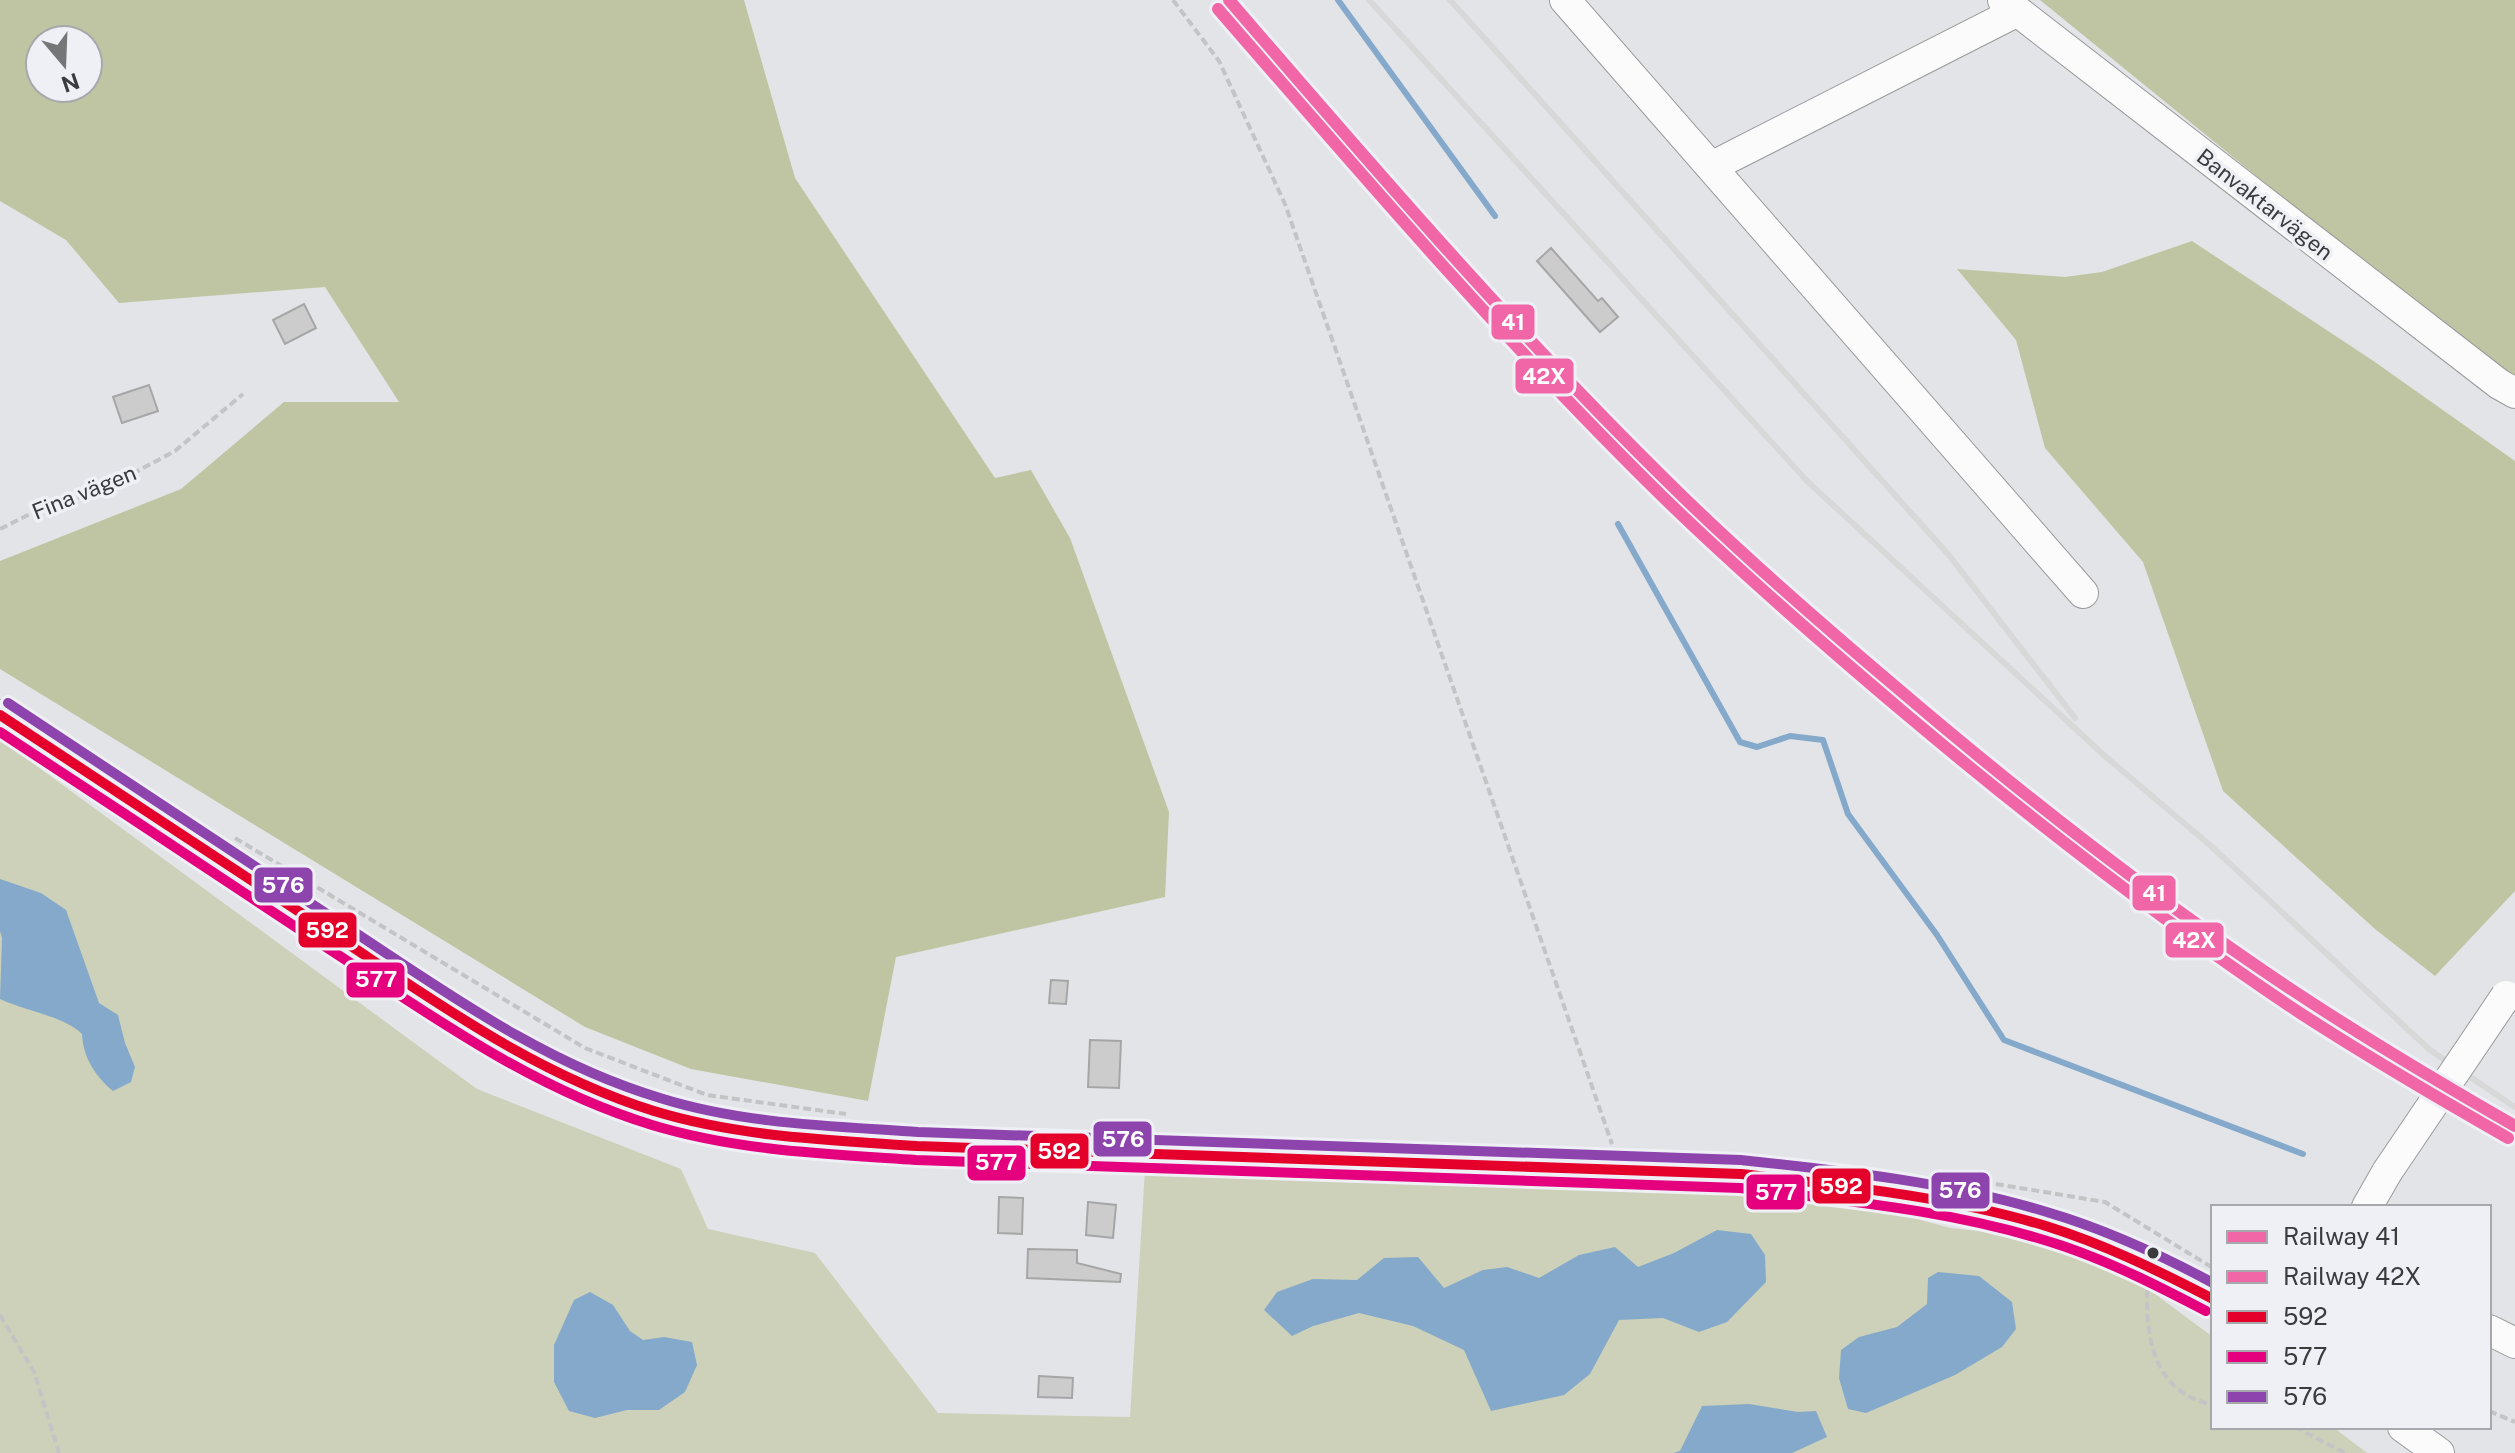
<svg xmlns="http://www.w3.org/2000/svg" width="2515" height="1453" viewBox="0 0 2515 1453" font-family="'Public Sans',sans-serif">
<rect width="100%" height="100%" fill="#e3e4e7"/>
<path fill="#cdd1b9" d="M0 739 477 1089 681 1169 708 1229 815 1253 938 1413 1130 1417 1145 1169 1708 1185 1852 1201 1950 1228 2019 1235 2120 1268 2213 1337V1427H2333L2367 1453H0Z"/>
<path fill="#bfc5a2" fill-rule="evenodd" d="M0 0H744L795 178 995 478 1031 470 1070 538 1169 812 1165 897 896 957 868 1101 691 1069 585 1027 0 669V561L181 489 284 402H399L325 287 119 303 66 240 0 201ZM88 40V88H40V40Z
M2040 0H2515V375L2469 349Z
M2192 241 2372 360 2515 461V891L2435 976 2375 929 2223 791 2143 562 2045 448 2016 340 1957 269 2065 277 2102 272Z"/>
<path fill="#84a9cb" d="M0 879 41 893 66 910 99 1003 118 1015 125 1043 135 1067 131 1082 113 1091C95 1076 83 1057 82 1034 66 1017 23 1010 0 999L2 938 0 931Z
M1717 1230 1751 1234 1765 1255 1766 1282 1727 1322 1699 1332 1663 1318 1619 1320 1590 1374 1564 1395 1491 1411 1464 1350 1413 1326 1359 1313 1313 1326 1292 1336 1264 1310 1277 1292 1313 1279 1357 1280 1384 1258 1418 1257 1444 1288 1483 1270 1507 1267 1539 1278 1579 1255 1615 1247 1638 1267 1674 1253Z
M1938 1272 1979 1276 2012 1302 2016 1329 2002 1347 1955 1375 1866 1413 1848 1409 1839 1378 1841 1350 1859 1337 1897 1327 1927 1304 1928 1278Z
M590 1292 613 1305 630 1331 643 1340 664 1337 692 1342 697 1365 685 1392 659 1410H627L595 1418 569 1411 554 1382V1345L574 1300Z
M1749 1404 1798 1412 1816 1411 1827 1437 1792 1453H1673L1680 1451 1702 1406Z"/>
<g fill="none" stroke-linecap="round" stroke-linejoin="round">
<path stroke="#84a9cb" stroke-width="6" d="M1338 0 1495 216
M1618 524 1740 742 1757 747 1790 736 1823 740 1848 814 1937 935 2004 1040 2303 1154"/>
</g>
<path fill="#cccccd" stroke="#a6a6a7" stroke-width="2" d="M1551 248 1598 301 1602 298 1618 317 1600 332 1537 261Z
M304 304 316 328 285 344 273 320Z
M149 385 158 411 122 423 113 397Z
M1051 980 1068 981 1066 1004 1049 1003Z
M1090 1040 1121 1041 1119 1088 1088 1087Z
M999 1197 1023 1198 1022 1234 998 1233Z
M1088 1202 1116 1205 1113 1238 1086 1235Z
M1028 1249 1077 1250V1263L1121 1274 1120 1282 1027 1278Z
M1039 1376 1073 1378 1072 1398 1038 1397Z"/>
<g fill="none" stroke-linecap="round" stroke-linejoin="round">
<defs>
<path id="minor" d="M1565 0 2083 593
M2003 0 2499 384 2515 393
M1711 167 2016 12
M0 715 495 1041C547 1068 600 1095 657 1112 741 1138 830 1140 917 1146L1741 1174C1842 1186 1948 1195 2046 1226 2105 1244 2159 1270 2213 1299
M2367 1207 2387 1172
M2489 1330 2515 1343
M2403 1427 2439 1453"/>
</defs>
<use href="#minor" stroke="#999a9c" stroke-width="32"/>
<path stroke="#c3c4c5" stroke-width="4" stroke-dasharray="8 4" stroke-linecap="butt" d="M1173 0 1219 61 1285 204 1612 1144
M0 529 38 510 102 490 175 451 243 394
M235 838 585 1048 707 1095 846 1114
M1984 1182 2105 1202 2213 1268
M2147 1290C2146 1343 2155 1392 2213 1405
M0 1315 34 1372 59 1453
M2489 1411 2515 1422
M2295 1427 2345 1453"/>
<use href="#minor" stroke="#fbfbfb" stroke-width="30"/>
<path stroke="#d8d8d9" stroke-width="6" d="M1369 0 1807 481 2106 757 2211 846 2430 1050 2515 1107
M1450 0 1948 554 2075 718"/>
<defs>
<path id="minor-bridge" d="M2387 1172 2506 996"/>
</defs>
<use href="#minor-bridge" stroke="#999a9c" stroke-width="32" stroke-linecap="butt"/>
<use href="#minor-bridge" stroke="#fbfbfb" stroke-width="30"/>
<defs>
<path id="bus-1" d="M0 715C111 788 222 861 333 934 436 1002 535 1074 654 1111 739 1137 829 1140 917 1146L1741 1174C1844 1186 1947 1196 2046 1226 2104 1244 2159 1271 2213 1299"/>
<path id="bus-2" d="M0 732C110 804 219 876 329 949 432 1016 533 1089 652 1125 738 1151 827 1154 916 1160L1740 1188C1849 1201 1959 1211 2063 1246 2113 1263 2160 1287 2206 1311"/>
<path id="bus-3" d="M8 703C119 777 231 850 342 924 443 990 542 1063 660 1098 743 1124 831 1126 918 1132L1741 1160C1845 1171 1950 1182 2050 1213 2107 1230 2161 1255 2213 1283"/>
</defs>
<use href="#bus-1" stroke="#eef0f6" stroke-width="16"/>
<use href="#bus-2" stroke="#eef0f6" stroke-width="16"/>
<use href="#bus-3" stroke="#eef0f6" stroke-width="16"/>
<use href="#bus-1" stroke="#e4002b" stroke-width="10"/>
<use href="#bus-2" stroke="#e5007d" stroke-width="10"/>
<use href="#bus-3" stroke="#8e44ad" stroke-width="10"/>
<defs>
<path id="rail-1" d="M1229 0C1372 166 1515 332 1671 485 1743 556 1819 622 1896 687 2012 786 2132 881 2258 967 2341 1024 2428 1076 2515 1126"/>
<path id="rail-2" d="M1218 9C1362 175 1505 342 1662 496 1740 572 1823 644 1907 715 2033 821 2163 922 2300 1013 2368 1057 2438 1098 2508 1138"/>
</defs>
<use href="#rail-1" stroke="#eef0f6" stroke-width="18"/>
<use href="#rail-2" stroke="#eef0f6" stroke-width="18"/>
<use href="#rail-1" stroke="#f166a7" stroke-width="12"/>
<use href="#rail-2" stroke="#f166a7" stroke-width="12"/>
</g>
<circle fill="#3a3b3d" stroke="#eef0f6" stroke-width="3" cx="2153" cy="1253" r="7"/>
<g text-anchor="middle" dominant-baseline="central" stroke-width="7" stroke-linejoin="round" paint-order="stroke">
<g font-size="22" fill="#3a3b3d" stroke="#eef0f6">
<text transform="translate(2265 204) rotate(38)">Banvaktarvägen</text>
<text transform="translate(84 492) rotate(-22)">Fina vägen</text>
</g>
</g>
<g stroke="#eef0f6" stroke-width="3">
<rect x="1490" y="303" width="46" height="38" rx="8" fill="#f166a7"/>
<rect x="1514" y="357" width="61" height="38" rx="8" fill="#f166a7"/>
<rect x="253" y="866" width="61" height="38" rx="8" fill="#8e44ad"/>
<rect x="2131" y="874" width="46" height="38" rx="8" fill="#f166a7"/>
<rect x="297" y="911" width="61" height="38" rx="8" fill="#e4002b"/>
<rect x="2164" y="921" width="61" height="38" rx="8" fill="#f166a7"/>
<rect x="345" y="961" width="61" height="38" rx="8" fill="#e5007d"/>
<rect x="1092" y="1120" width="61" height="38" rx="8" fill="#8e44ad"/>
<rect x="1029" y="1132" width="61" height="38" rx="8" fill="#e4002b"/>
<rect x="966" y="1144" width="61" height="38" rx="8" fill="#e5007d"/>
<rect x="1811" y="1167" width="61" height="38" rx="8" fill="#e4002b"/>
<rect x="1930" y="1171" width="61" height="39" rx="8" fill="#8e44ad"/>
<rect x="1745" y="1173" width="61" height="38" rx="8" fill="#e5007d"/>
</g>
<g font-size="22" text-anchor="middle" font-weight="bold" fill="#fff">
<text x="1513" y="330">41</text>
<text x="1544" y="384">42X</text>
<text x="283" y="893">576</text>
<text x="2154" y="901">41</text>
<text x="327" y="938">592</text>
<text x="2194" y="948">42X</text>
<text x="376" y="987">577</text>
<text x="1123" y="1147">576</text>
<text x="1059" y="1159">592</text>
<text x="996" y="1170">577</text>
<text x="1841" y="1194">592</text>
<text x="1960" y="1198">576</text>
<text x="1776" y="1200">577</text>
</g>
<rect x="2211" y="1205" width="280" height="224" fill="#eef0f6" stroke="#a6a8ac" stroke-width="2"/>
<rect x="2227" y="1231" width="40" height="12" fill="#f166a7" stroke="#a6a8ac" stroke-width="2"/>
<text x="2283" y="1245" font-size="24" fill="#3a3b3d">Railway 41</text>
<rect x="2227" y="1271" width="40" height="12" fill="#f166a7" stroke="#a6a8ac" stroke-width="2"/>
<text x="2283" y="1285" font-size="24" fill="#3a3b3d">Railway 42X</text>
<rect x="2227" y="1311" width="40" height="12" fill="#e4002b" stroke="#a6a8ac" stroke-width="2"/>
<text x="2283" y="1325" font-size="24" fill="#3a3b3d">592</text>
<rect x="2227" y="1351" width="40" height="12" fill="#e5007d" stroke="#a6a8ac" stroke-width="2"/>
<text x="2283" y="1365" font-size="24" fill="#3a3b3d">577</text>
<rect x="2227" y="1391" width="40" height="12" fill="#8e44ad" stroke="#a6a8ac" stroke-width="2"/>
<text x="2283" y="1405" font-size="24" fill="#3a3b3d">576</text>
<g transform="translate(64 64) rotate(161)"><circle r="38" fill="#eef0f6" stroke="#a6a8ac" stroke-width="2"/>
<path d="M0-6L14 30L0 20L-14 30Z" fill="#757678"/>
<text y="-12" font-size="22" font-weight="bold" text-anchor="middle" fill="#3a3b3d">N</text>
</g>
</svg>
